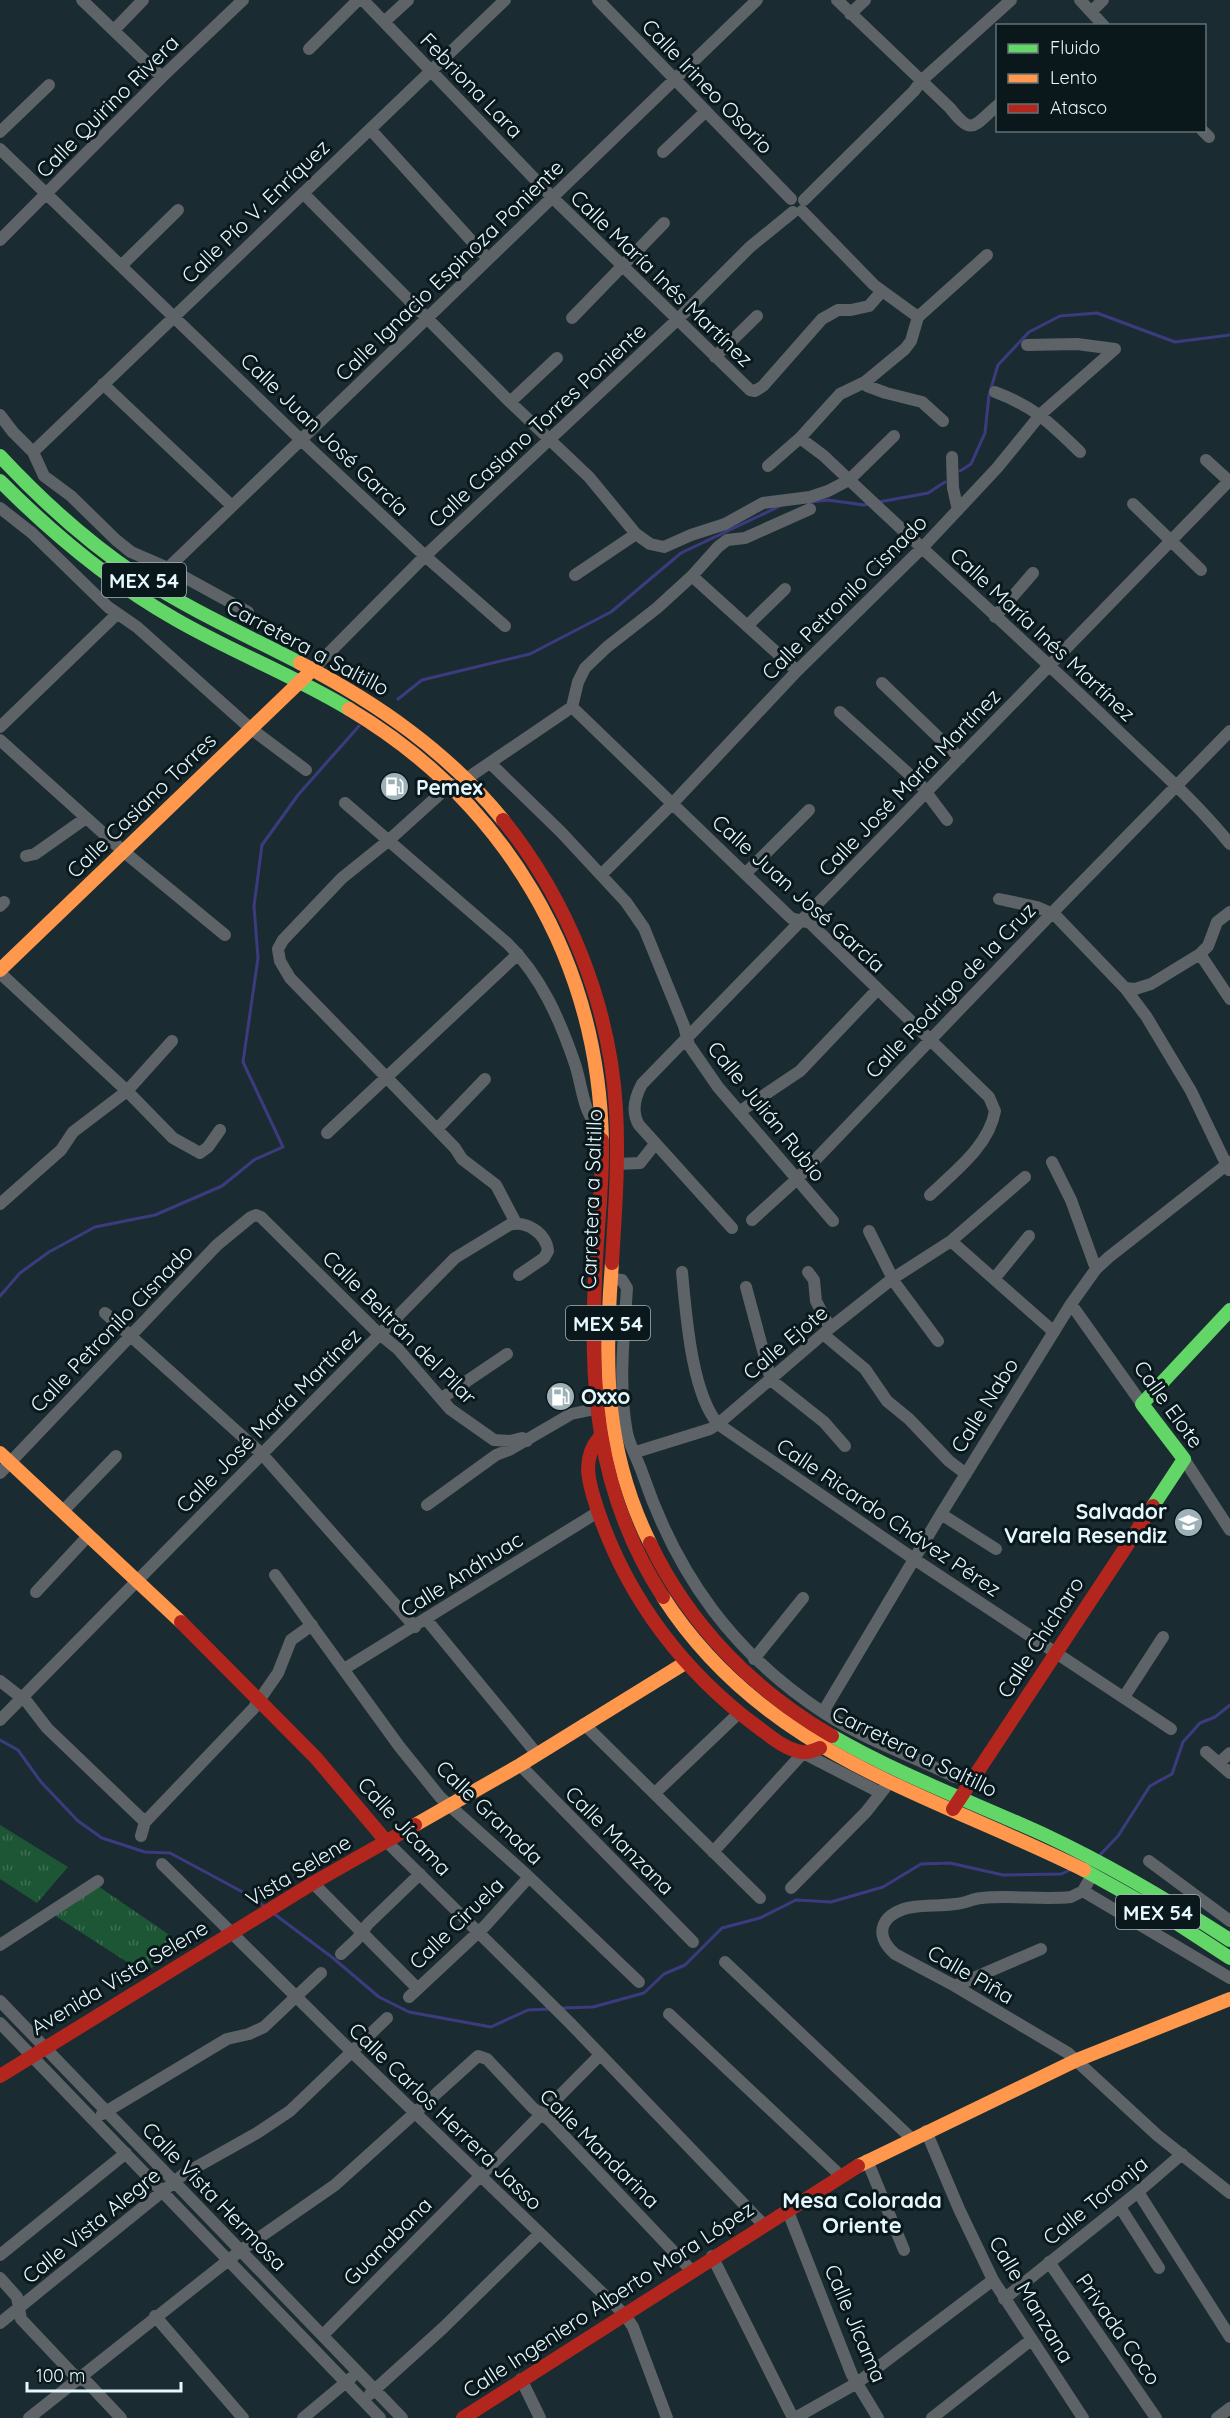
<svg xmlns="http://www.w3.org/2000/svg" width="1230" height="2418" viewBox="0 0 1230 2418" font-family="Quicksand,sans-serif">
<defs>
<pattern id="grass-tufts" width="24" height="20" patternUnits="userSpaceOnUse" patternTransform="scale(1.5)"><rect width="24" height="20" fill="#1c5634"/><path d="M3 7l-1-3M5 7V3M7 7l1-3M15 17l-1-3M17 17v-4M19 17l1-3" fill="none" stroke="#3d6f52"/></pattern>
</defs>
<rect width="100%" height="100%" fill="#1a2c31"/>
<path fill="url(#grass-tufts)" d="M0 1825 68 1867 37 1903 0 1879Z
M98 1886 184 1945 144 1973 54 1915Z"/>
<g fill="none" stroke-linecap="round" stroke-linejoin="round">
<path stroke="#3d3b7f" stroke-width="3" d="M960 471 971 464 985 433 989 395 998 365 1029 332 1060 316 1097 313 1175 342 1230 335
M811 502 828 500 864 505 869 504
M879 502 928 493 945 482
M398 699 422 680 530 654 611 612 681 553 780 506
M0 1296 20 1273 49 1252 95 1227 155 1215 222 1186 254 1160 283 1147 243 1062 258 958 254 906 262 845 298 795 359 726
M0 1740 18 1750 41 1782 78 1821 102 1838 145 1852 170 1853 252 1897 265 1907
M1100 1855 1118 1836 1150 1786 1172 1774 1183 1742 1200 1723 1215 1717 1230 1705
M273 1913 333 1958 379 1997 409 2012 491 2027 528 2010 549 2009
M562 2008 593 2007 644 1993 664 1974 685 1965 722 1928 760 1918 796 1900 831 1902 883 1887 921 1864 950 1863 1003 1875 1061 1874 1070 1870"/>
<path stroke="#5e6367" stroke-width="12" d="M82 0 162 77
M363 0 552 197 750 390 755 391 763 386 822 319 838 310H851L869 306 882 291
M598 0 791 199
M837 0 950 108C973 137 973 126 998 105
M1080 0 1104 26
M1091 12 1103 0
M850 14 865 0
M384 22 408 0
M114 30 143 0
M309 49 358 0
M370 129 488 259
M1202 130 1209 137
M0 132 49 85
M0 149 300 439 425 556 505 626
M663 152 706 111
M303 193 510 402 589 477 636 534
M804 200 914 91 921 81 1011 0
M802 211 874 285 918 317
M0 240 162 77 243 0
M122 265 178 210
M572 318 664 223
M1027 345 1077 344 1115 349
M715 357 757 316
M865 382 867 386 886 393 922 402 943 421
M103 384 231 505
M995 392C1035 407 1050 423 1080 452
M510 402 557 358
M0 415 13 432 33 452 44 476 71 496 116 540 131 552 168 568 248 612
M800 438 824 456C918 546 1015 632 1108 721 1149 761 1194 799 1230 844
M33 452 505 0
M952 457 953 488 958 510
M1206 460 1229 481
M768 466 800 438 840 394 865 382 905 349 911 341 918 317 987 255
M1133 504 1201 570
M0 508 32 533 108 607 137 627 250 728 306 770
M168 568 757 0
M575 575 636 534 650 544 664 547 691 535 725 524 763 503 810 497 828 491 849 480 894 436
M692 576 797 671
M995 617 1033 573
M747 626 785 589
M312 670 425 556 677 320 750 247 793 212
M882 683 960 758
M572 707 791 918 810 923 989 1097 995 1111C989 1146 954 1172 930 1195
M840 712 920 784 947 820
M0 727 117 614
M0 740 123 851 225 935
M490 763 561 832 626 902 644 928 684 1026 689 1045 718 1087 833 1221
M466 779 572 707 578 682 585 668 607 647 657 608 692 576 718 547 727 540 745 538 810 509
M451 784 388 841 342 878 283 940 278 949 280 961 290 978 455 1148 462 1159 496 1185 516 1223
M345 803 507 943C541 976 560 1020 575 1064 583 1088 582 1113 602 1132
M26 856 35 854 86 818
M602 874 672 804 797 671 923 547 997 468 1041 414 1115 349
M745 874 809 810
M999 899 1037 907 1055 915 1125 988 1146 1016 1191 1091 1229 1170
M0 906 4 902
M1200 954 1230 999
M0 973 127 1091 173 1138 200 1153 208 1147 220 1130
M1125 988 1135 989 1151 984 1200 954 1208 946 1217 922 1230 912
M739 1112 800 1071 878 989
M437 1129 485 1079
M327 1133 518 954
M1052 1162 1071 1200 1096 1269
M617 1164 640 1163 655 1144
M0 1204 61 1150 73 1132 127 1091 172 1041
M752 1220 796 1180 1052 913 1230 731
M732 1228 639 1125C631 1112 635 1097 642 1084L1230 480
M869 1231 895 1283 938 1341
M951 1241 1054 1332
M682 1272C686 1313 691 1392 718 1424L914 1559 1171 1729
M808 1272 814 1280 816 1301 830 1328
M611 1279 622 1280 627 1288C624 1335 618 1386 627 1433 630 1447 639 1462 643 1475 678 1577 734 1654 824 1713 864 1739 912 1756 955 1777L962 1778 974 1775
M994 1279 1029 1236
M746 1287 771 1380 824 1422 845 1446
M1071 1304 1142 1404
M105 1313 262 1454 415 1627
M823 1334 865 1369 887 1401 909 1419 949 1461 966 1474
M442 1398 507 1354
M636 1452 710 1429 718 1424 830 1328 892 1279 951 1241 1025 1177
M1184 1459 1230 1530
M0 1473 217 1245 251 1217 256 1215 261 1217 376 1331 398 1349 450 1409 494 1440 510 1441 522 1438 527 1441
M427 1505 496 1455 509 1450 571 1414 595 1409
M63 1511 116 1456
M941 1514 996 1549
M275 1575 399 1746 440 1797 529 1877 639 1982
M36 1592 88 1536
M426 1619 537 1754
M754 1659 803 1598
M344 1669 598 1512
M0 1681 27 1702 47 1728 145 1822
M1124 1697 1163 1637
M823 1712 941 1514 1071 1304 1096 1269 1109 1257 1230 1162
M0 1720 455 1258 509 1225C526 1220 546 1233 548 1251L544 1258 519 1275
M584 1724 760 1898
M1206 1752 1230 1773
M1219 1763 1230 1753
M520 1765 693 1942
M655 1793 739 1713
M141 1836 145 1822 253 1709 278 1673 291 1640 312 1625
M386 1841 570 2023 763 2224
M713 1852 803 1753 881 1793
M1149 1861 1230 1921
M162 1864 353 2053 625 2315 633 2327 667 2418
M1092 1875 1083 1891 1071 1897C1042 1900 1012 1895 982 1898 973 1898 965 1904 955 1904 941 1906 927 1905 913 1907 885 1911 870 1932 895 1954L955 1986 1068 2053 1157 2135 1230 2193
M313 1883 417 1988
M791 1888 866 1812 885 1788
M1083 1891 1230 1978
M0 1945 98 1881
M341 1954 357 1939 368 1924 420 1874
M725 1962 911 2138
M955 1986 1041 1949
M409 1997 485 1926 529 1877
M0 2001 402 2418
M669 2014 841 2176
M0 2023 380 2418
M102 2114 227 2039 249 2034 264 2027 321 1973
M926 2131 959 2209 993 2280 1083 2418
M867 2160 904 2250
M1138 2192 1230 2337
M1120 2207 1159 2268
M787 2209 852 2375 878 2418
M0 2255 126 2153
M712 2256 793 2418
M1049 2262 1156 2418
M0 2278 17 2297 21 2319 72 2373 88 2383 121 2418
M1004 2299 1138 2192 1182 2154
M155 2316 243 2418
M0 2323 184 2174 257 2133 290 2111 387 2018
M323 2335 599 2056
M521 2379 540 2418
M370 2394 443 2328 539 2234
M29 2418 240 2251 335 2185 478 2056 487 2059 533 2108 549 2120 691 2270
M303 2418 351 2378
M795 2418 857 2383 993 2280
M932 2418 1031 2340
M1217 2418 1230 2408"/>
<path stroke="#63d668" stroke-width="14" d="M0 456C42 501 87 542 138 576 190 610 246 635 300 663
M0 481C53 534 110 582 175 619 232 652 293 675 349 709
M1153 1506 1184 1459 1142 1404 1230 1310
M832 1736C901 1776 975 1803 1047 1836 1111 1866 1171 1902 1230 1940
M1084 1870 1161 1913 1230 1958"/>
<path stroke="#ff974d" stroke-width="14" d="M300 663C377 703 448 752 503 820
M349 709C505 802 598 958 602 1140
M0 970 309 673
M612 1263C604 1364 604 1450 650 1543
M0 1453 181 1622
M663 1597C764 1754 927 1792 1084 1870
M415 1825 520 1765 685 1663
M858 2166 1077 2060 1230 1999"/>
<path stroke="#b3261e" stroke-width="14" d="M503 820C568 901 610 1005 616 1109 619 1160 615 1212 612 1263
M602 1140C603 1180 598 1219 596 1259 589 1382 594 1490 663 1597
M599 1438C580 1460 590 1487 598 1511 628 1599 684 1673 759 1728 771 1737 786 1750 802 1752 809 1753 814 1750 820 1748
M650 1543C689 1625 753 1690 832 1736
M181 1622 316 1758 386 1841
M953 1809 1153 1506
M0 2076 313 1883 415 1825
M463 2418 858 2166"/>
</g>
<defs>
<symbol id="fuel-disc" viewBox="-11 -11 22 22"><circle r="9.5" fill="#9eb1b6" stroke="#0a181c"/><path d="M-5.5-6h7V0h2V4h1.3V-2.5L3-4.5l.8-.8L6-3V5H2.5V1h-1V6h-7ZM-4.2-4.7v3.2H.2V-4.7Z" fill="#fff"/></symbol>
<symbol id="school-disc" viewBox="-11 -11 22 22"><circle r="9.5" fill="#9eb1b6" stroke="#0a181c"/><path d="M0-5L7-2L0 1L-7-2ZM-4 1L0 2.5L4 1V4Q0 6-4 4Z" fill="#fff"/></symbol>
</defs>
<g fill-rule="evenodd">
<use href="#fuel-disc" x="378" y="770" width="33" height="33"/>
<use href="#fuel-disc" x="544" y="1380" width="33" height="33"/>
<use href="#school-disc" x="1172" y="1506" width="33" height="33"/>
</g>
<g text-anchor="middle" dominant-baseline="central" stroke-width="6" stroke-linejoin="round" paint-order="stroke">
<g fill="#0a181c" stroke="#a3b5ba" stroke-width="1.5">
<rect x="102" y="563" width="84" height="34" rx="4.5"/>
<rect x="566" y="1306" width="84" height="34" rx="4.5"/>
<rect x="1116" y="1895" width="84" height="34" rx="4.5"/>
</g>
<g font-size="20" font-weight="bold" fill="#e5f8fe">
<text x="144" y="580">MEX 54</text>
<text x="608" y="1323">MEX 54</text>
<text x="1158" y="1912">MEX 54</text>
</g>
<g font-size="21" fill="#e5f8fe" stroke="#0a181c">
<text transform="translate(472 85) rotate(46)">Febriona Lara</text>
<text transform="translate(708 86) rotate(46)">Calle Irineo Osorio</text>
<text transform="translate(107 106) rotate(-45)">Calle Quirino Rivera</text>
<text transform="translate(255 211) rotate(-44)">Calle Pío V. Enríquez</text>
<text transform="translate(449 270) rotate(-44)">Calle Ignacio Espinoza Poniente</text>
<text transform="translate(662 278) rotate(44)">Calle María Inés Martínez</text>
<text transform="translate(537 425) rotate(-43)">Calle Casiano Torres Poniente</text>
<text transform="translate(325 434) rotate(44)">Calle Juan José García</text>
<text transform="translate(844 597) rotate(-45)">Calle Petronilo Cisnado</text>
<text transform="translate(1043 634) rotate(43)">Calle María Inés Martínez</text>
<text transform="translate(308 647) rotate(28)">Carretera a Saltillo</text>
<text transform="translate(909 782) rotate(-46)">Calle José María Martínez</text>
<text transform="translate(141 805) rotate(-44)">Calle Casiano Torres</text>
<text transform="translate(799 893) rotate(42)">Calle Juan José García</text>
<text transform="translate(950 990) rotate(-46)">Calle Rodrigo de la Cruz</text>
<text transform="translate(767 1111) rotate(51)">Calle Julián Rubio</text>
<text transform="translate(591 1199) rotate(-88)">Carretera a Saltillo</text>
<text transform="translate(400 1327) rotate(45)">Calle Beltrán del Pilar</text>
<text transform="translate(111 1328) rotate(-46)">Calle Petronilo Cisnado</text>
<text transform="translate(785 1342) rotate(-40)">Calle Ejote</text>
<text transform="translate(1169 1404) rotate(54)">Calle Elote</text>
<text transform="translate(984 1405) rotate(-58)">Calle Nabo</text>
<text transform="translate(268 1420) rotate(-45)">Calle José María Martínez</text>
<text transform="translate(889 1517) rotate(34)">Calle Ricardo Chávez Pérez</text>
<text transform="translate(461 1574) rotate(-32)">Calle Anáhuac</text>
<text transform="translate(1040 1637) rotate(-57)">Calle Chícharo</text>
<text transform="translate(915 1751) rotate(26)">Carretera a Saltillo</text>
<text transform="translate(490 1812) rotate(44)">Calle Granada</text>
<text transform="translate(405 1826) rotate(47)">Calle Jícama</text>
<text transform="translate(620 1840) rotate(45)">Calle Manzana</text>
<text transform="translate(298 1870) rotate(-31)">Vista Selene</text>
<text transform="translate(456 1923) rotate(-44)">Calle Ciruela</text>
<text transform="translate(971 1974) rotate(30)">Calle Piña</text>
<text transform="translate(119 1977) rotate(-31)">Avenida Vista Selene</text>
<text transform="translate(446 2116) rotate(44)">Calle Carlos Herrera Jasso</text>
<text transform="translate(600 2148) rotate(45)">Calle Mandarina</text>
<text transform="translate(215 2196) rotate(46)">Calle Vista Hermosa</text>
<text transform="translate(1095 2200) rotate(-39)">Calle Toronja</text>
<text transform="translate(91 2225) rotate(-39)">Calle Vista Alegre</text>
<text transform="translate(387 2241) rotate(-45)">Guanabana</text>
<text transform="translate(608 2299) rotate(-33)">Calle Ingeniero Alberto Mora López</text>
<text transform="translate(1032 2299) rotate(59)">Calle Manzana</text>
<text transform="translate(856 2323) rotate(67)">Calle Jícama</text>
<text transform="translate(1119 2329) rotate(55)">Privada Coco</text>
</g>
<g font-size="21" font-weight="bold" fill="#e5f8fe" stroke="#0a181c" text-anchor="start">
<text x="416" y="787">Pemex</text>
<text x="581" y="1396">Oxxo</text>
<text x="1167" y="1511" text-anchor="end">Salvador<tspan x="1167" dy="24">Varela Resendiz</tspan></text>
</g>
<g font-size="22" font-weight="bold" fill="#e5f8fe" stroke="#0a181c">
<text x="862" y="2200">Mesa Colorada<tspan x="862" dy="25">Oriente</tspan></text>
</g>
</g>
<rect x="996" y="24" width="210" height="108" fill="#0a181c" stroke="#627276" stroke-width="1.5"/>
<rect x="1008" y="44" width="30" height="9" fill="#63d668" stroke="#627276" stroke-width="1.5"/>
<text x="1050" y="54" font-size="18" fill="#e5f8fe">Fluido</text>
<rect x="1008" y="74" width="30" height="9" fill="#ff974d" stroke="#627276" stroke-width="1.5"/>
<text x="1050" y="84" font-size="18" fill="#e5f8fe">Lento</text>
<rect x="1008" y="104" width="30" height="9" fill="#b3261e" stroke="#627276" stroke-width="1.5"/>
<text x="1050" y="114" font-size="18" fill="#e5f8fe">Atasco</text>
<path d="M27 2382v9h154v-9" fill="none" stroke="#e5f8fe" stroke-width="3"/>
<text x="36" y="2382" font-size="18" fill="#e5f8fe" stroke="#0a181c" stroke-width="4.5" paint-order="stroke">100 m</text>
</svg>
